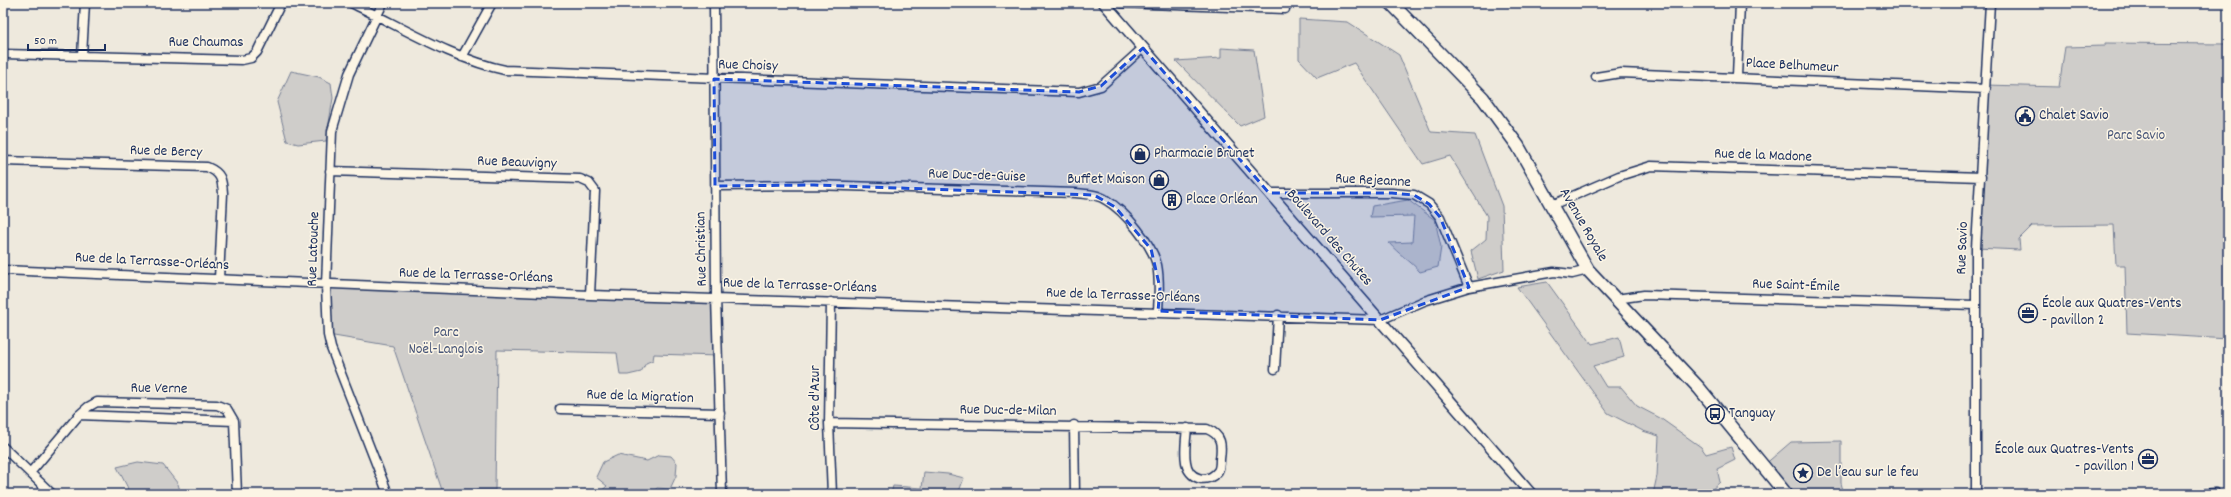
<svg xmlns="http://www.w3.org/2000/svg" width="2231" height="497" viewBox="0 0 2231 497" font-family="Dekko,sans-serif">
<rect width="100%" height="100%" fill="#eee9dd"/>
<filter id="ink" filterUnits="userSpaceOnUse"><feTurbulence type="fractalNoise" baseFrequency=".025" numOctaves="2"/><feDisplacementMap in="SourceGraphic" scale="8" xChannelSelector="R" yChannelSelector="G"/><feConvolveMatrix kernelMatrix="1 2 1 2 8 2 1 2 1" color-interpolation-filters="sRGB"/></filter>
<g filter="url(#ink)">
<path fill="#cfcdca" stroke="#757e94" d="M1299 19 1348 22 1399 55 1431 132 1475 135 1502 206 1504 270 1478 279 1471 251 1486 239 1487 216 1450 156 1423 164 1354 63 1317 78 1299 59Z
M2105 43 2228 44V339L2127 333 2125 265H2116L2114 225 2032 226 2019 239 2020 250 1976 248 1986 85 2059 87 2065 47 2105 46Z
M1221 48 1254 50 1264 116 1240 126 1176 61 1221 58Z
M291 71 319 77 331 83 333 98 326 141 298 144 287 141 277 102Z
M1408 200 1435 220 1441 247 1438 267 1420 272C1410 260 1399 255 1389 243L1412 242 1414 216 1370 217 1372 206Z
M1547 282 1592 344 1619 337 1624 357 1593 366 1606 387H1621L1637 406 1660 418 1701 447 1706 454 1731 447 1735 460 1717 469 1720 482 1707 494H1653L1657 476 1659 436 1643 431 1608 413 1517 287Z
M326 285 716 297 718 356 654 354 653 360 646 363 641 372 628 375H620L617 353 497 350 495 490H442L393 346 328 335Z
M1841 441V483L1844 494H1786L1763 466 1791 442Z
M618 455 647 461 659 455 671 456 677 463 676 476 670 489 657 488 650 494H598L607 486 596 477 603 462Z
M138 462 163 465 178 484 181 494H131L117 467Z
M924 472 948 474 964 478 958 494H891L893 486 922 488Z"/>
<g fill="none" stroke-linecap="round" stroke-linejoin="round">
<defs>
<path id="minor" d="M351 3C398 25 455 60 505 70L1079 92 1101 86 1143 48
M383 3 349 74 332 131 326 285 328 335 331 348 388 494
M714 3 716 297 722 494
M1121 3 1285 9
M3 54 242 60 251 58 257 52 281 3
M82 56 85 3
M462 57 492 3
M1596 77 1621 73 1986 89
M1737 77 1740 3
M3 161 207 167C221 173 222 179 223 193L219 279
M330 171 580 179 589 183 595 191 590 295
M715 186 814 185 1076 193C1086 194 1098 194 1106 200 1125 211 1152 244 1157 265 1160 280 1159 296 1158 311
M1269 193H1392L1414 195 1429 204 1440 217 1469 287
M1552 205 1619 176 1651 166 1981 177
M3 270 590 295 1380 320 1424 301 1469 287 1554 272 1572 274 1588 270
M1616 299 1644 295 1975 305
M831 302 829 423 832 494
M1275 369 1278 315
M560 409 720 413
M79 415 234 421
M829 423 1207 429C1222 435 1222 445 1220 459 1220 463 1220 468 1218 471 1207 485 1188 479 1186 462 1184 452 1186 439 1187 428
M1074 425 1075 494
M3 447 52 494
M30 473 79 415 88 407 97 402 217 405 227 409 234 421 237 494
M1976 494V248L1990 3
M2204 494 2215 493"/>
<path id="tertiary" d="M1104 3 1531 494"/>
<path id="secondary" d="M1391 3 1483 98 1518 146 1588 270 1699 388 1786 494"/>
</defs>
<use href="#minor" stroke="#1b2f5e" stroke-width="11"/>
<use href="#tertiary" stroke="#1b2f5e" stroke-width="13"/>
<use href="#secondary" stroke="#1b2f5e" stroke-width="15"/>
<use href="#minor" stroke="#fcf5e5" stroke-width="8"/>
<use href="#tertiary" stroke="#fcf5e5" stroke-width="10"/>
<use href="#secondary" stroke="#fcf5e5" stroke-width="12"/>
</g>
</g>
<path fill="#1d4ed8" fill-opacity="0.2" stroke="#1d4ed8" stroke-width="3" stroke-dasharray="8 5" stroke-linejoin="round" d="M1143 48 1269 193H1392L1414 195 1429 204 1440 217 1469 287 1380 320 1158 311 1160 288 1151 249 1115 207 1094 195 814 185 715 186 714 79 1079 92 1101 86Z"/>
<defs>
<symbol id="civic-ring" viewBox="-11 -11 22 22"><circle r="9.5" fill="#fcf5e5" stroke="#1b2f5e" stroke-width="1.5"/><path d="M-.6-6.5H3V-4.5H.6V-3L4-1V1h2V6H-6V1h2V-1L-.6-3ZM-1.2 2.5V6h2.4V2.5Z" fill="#1b2f5e"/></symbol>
<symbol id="shop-ring" viewBox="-11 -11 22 22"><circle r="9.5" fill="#fcf5e5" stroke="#1b2f5e" stroke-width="1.5"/><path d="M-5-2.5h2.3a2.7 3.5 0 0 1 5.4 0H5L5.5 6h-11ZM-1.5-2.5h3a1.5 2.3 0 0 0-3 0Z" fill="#1b2f5e"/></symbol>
<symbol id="building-ring" viewBox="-11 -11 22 22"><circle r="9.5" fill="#fcf5e5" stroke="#1b2f5e" stroke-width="1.5"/><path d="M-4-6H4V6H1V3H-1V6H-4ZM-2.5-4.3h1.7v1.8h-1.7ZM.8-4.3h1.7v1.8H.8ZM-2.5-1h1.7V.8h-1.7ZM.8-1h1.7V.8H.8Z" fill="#1b2f5e"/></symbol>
<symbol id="office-ring" viewBox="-11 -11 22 22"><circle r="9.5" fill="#fcf5e5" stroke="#1b2f5e" stroke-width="1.5"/><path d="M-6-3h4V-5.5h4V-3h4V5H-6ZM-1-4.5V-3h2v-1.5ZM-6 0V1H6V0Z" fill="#1b2f5e"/></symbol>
<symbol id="bus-ring" viewBox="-11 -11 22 22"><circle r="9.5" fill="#fcf5e5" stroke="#1b2f5e" stroke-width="1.5"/><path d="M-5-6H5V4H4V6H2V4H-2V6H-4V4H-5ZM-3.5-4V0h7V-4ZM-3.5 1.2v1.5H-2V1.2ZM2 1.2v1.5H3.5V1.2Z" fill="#1b2f5e"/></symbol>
<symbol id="sight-ring" viewBox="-11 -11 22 22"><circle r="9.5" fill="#fcf5e5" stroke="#1b2f5e" stroke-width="1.5"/><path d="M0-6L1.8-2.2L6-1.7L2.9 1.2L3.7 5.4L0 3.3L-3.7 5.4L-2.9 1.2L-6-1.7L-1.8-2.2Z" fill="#1b2f5e"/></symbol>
</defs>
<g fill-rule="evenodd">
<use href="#civic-ring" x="2014" y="105" width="22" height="22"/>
<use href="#shop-ring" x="1129" y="143" width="22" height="22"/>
<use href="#shop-ring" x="1148" y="169" width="22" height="22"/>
<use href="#building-ring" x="1161" y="189" width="22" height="22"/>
<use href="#office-ring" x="2017" y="302" width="22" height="22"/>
<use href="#bus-ring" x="1704" y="403" width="22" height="22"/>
<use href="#office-ring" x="2137" y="448" width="22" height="22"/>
<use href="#sight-ring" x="1792" y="462" width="22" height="22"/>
</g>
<g text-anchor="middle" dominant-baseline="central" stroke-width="3" stroke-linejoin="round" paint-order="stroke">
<g font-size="15" fill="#1b2f5e" stroke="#fcf5e5">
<text x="206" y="43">Rue Chaumas</text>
<text transform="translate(748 66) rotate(2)">Rue Choisy</text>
<text transform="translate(1792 66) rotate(3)">Place Belhumeur</text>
<text transform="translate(166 152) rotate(2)">Rue de Bercy</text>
<text transform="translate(1763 156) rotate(2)">Rue de la Madone</text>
<text transform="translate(517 163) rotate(2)">Rue Beauvigny</text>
<text transform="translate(977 176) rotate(2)">Rue Duc-de-Guise</text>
<text transform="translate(1373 181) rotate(3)">Rue Rejeanne</text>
<text transform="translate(1583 225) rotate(60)">Avenue Royale</text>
<text transform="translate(1329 238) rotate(49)">Boulevard des Chutes</text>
<text transform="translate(1963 248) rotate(-88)">Rue Savio</text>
<text transform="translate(314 249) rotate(-88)">Rue Latouche</text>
<text transform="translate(702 249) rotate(-91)">Rue Christian</text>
<text transform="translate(152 262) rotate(3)">Rue de la Terrasse-Orléans</text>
<text transform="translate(476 276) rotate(2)">Rue de la Terrasse-Orléans</text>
<text transform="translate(800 286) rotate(2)">Rue de la Terrasse-Orléans</text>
<text transform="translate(1796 286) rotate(2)">Rue Saint-Émile</text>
<text transform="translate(1123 296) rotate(2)">Rue de la Terrasse-Orléans</text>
<text transform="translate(159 389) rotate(1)">Rue Verne</text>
<text transform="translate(640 397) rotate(2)">Rue de la Migration</text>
<text transform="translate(816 398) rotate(-90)">Côte d'Azur</text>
<text transform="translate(1008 411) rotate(1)">Rue Duc-de-Milan</text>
</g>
<g font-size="15" fill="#1b2f5e" stroke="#fcf5e5" text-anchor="start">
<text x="2039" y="116">Chalet Savio</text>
<text x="1154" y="154">Pharmacie Brunet</text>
<text x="1145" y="180" text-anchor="end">Buffet Maison</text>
<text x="1186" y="200">Place Orléan</text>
<text x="2042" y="304">École aux Quatres-Vents<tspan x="2042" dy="17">- pavillon 2</tspan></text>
<text x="1729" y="414">Tanguay</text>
<text x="2134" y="450" text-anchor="end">École aux Quatres-Vents<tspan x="2134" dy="17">- pavillon 1</tspan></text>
<text x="1817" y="473">De l’eau sur le feu</text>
</g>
<g font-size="15" fill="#485679" stroke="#fcf5e5">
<text x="2136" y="136">Parc Savio</text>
<text x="446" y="333">Parc<tspan x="446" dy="17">Noël-Langlois</tspan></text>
</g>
</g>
<rect width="2231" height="497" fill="none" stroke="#fcf5e5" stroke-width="16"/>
<rect x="8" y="8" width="2215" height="481" fill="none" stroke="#1b2f5e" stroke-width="1.5" filter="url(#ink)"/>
<path d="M28 44v6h77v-6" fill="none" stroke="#1b2f5e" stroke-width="2"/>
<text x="34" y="44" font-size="12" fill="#1b2f5e" stroke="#fcf5e5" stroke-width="3" paint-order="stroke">50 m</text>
</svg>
